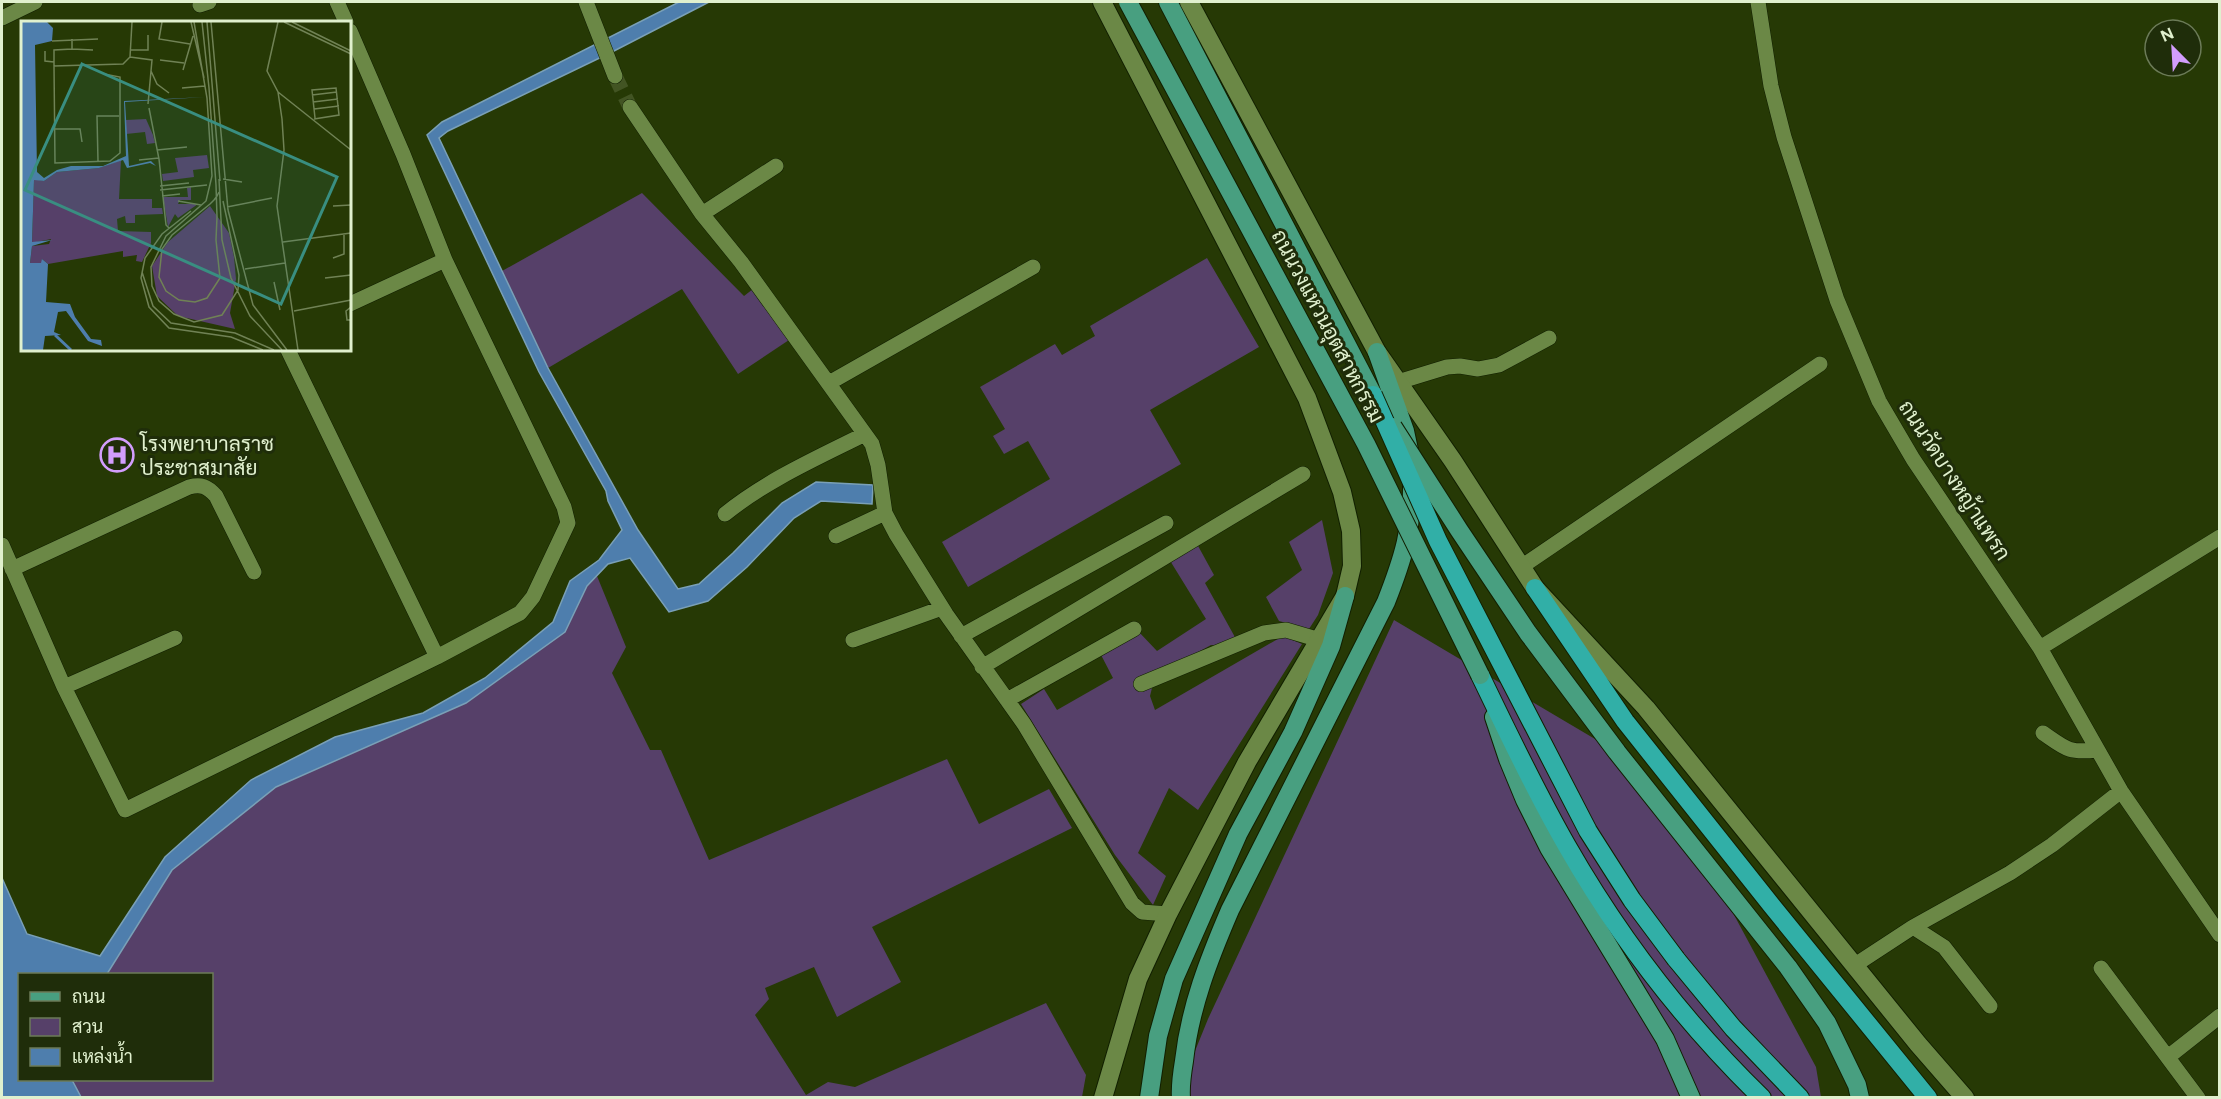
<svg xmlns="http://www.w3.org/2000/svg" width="2221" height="1099" viewBox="0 0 2221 1099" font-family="Figtree,Sarabun,sans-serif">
<rect width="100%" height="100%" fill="#263905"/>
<path fill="#564069" d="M642 193 744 296 753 289 789 340 738 374 682 289 548 368 502 271Z
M1207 258 1259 347 1150 410 1181 464 968 587 942 542 1050 479 1028 441 1004 454 993 436 1005 429 980 387 1055 344 1062 355 1095 336 1090 326Z
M1322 520 1333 573 1318 615 1309 629 1279 621 1266 597 1302 570 1289 542Z
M1197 544 1214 575 1205 583 1236 639 1229 647 1211 645 1155 676 1150 696 1155 710 1283 636 1302 644 1198 810 1169 788 1138 853 1166 876 1153 905 1115 855 1021 704 1044 689 1057 710 1113 678 1100 653 1138 631 1157 651 1206 619 1169 559Z
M597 576 626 647 612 673 650 750H661L709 860 947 759 979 824 1049 789 1072 828 872 927 901 982 837 1017 814 967 765 988 769 999 755 1015 806 1095 828 1082 855 1087 1046 1003 1086 1075 1082 1097 81 1098 72 1080H212V974H107L172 870 276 787 466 703 565 632 587 586Z
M1394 620 1617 752 1733 913 1816 1067 1821 1097 1179 1098 1180 1088 1208 1019Z"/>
<path fill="#4e7ead" stroke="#7aa0b7" stroke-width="1.5" d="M679 2H709L612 52 448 131 439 138 548 368 638 530 678 589 699 584 733 553 782 503 816 482 873 485 872 504 821 501 794 518 747 567 708 601 669 612 630 558 608 564 587 586 565 632 466 703 276 787 172 870 107 974H20V1080H72L81 1097H2V878L27 934 100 956 165 857 251 780 335 737 423 713 485 678 553 622 570 581 599 560 622 530 608 501 606 491 539 372 427 135 442 122Z"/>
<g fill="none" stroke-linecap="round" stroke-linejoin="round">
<path stroke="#425423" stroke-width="15" stroke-dasharray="15 8" stroke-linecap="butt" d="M615 76 630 107"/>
<defs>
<path id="street" d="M337 2 346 22
M586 2 615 76
M1758 2 1771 86 1784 137 1837 300 1879 401 1913 459 2040 648 2121 791 2220 935
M200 5 209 2
M2 18 35 2
M630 107 702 214 741 262 872 444 878 465 885 513 896 534 946 614 1024 724 1132 903 1142 912 1168 914
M702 214 776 166
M350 304 445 260
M288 350 437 657
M1398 382 1447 367 1460 366 1478 369 1499 365 1549 338
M829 383 1033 267
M725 514C767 480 817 458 865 434
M836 536 885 513
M2 545 64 687 125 810 437 657 520 613 533 597 568 523 564 507 445 260 403 154 350 31
M1521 567 1820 364
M12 569 189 487C201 484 207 486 216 496L254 572
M961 636 1166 523
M853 640 942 608
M2040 648 2220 537
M982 667 1303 474
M1141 684 1264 633 1286 630 1320 640
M64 687 175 638
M1007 700 1134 629
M2043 733C2066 749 2068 753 2097 750
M1913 927 1944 947 1990 1006
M1855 965 1913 927 2010 873 2052 845 2121 791
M2101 968 2198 1098
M2168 1057 2220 1016"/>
<path id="secondary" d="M1102 2 1307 398 1342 492 1351 531 1352 566 1345 596 1247 762 1168 914 1138 979 1103 1098
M1189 2 1377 352 1453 461 1535 588 1646 708 1918 1044 1965 1098"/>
<path id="primary" d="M1168 2 1373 395
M1377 352 1405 431 1409 450
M1494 717 1508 759 1525 800 1549 848 1665 1039 1691 1098
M1149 1098 1158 1036 1174 979 1238 834 1293 732 1331 646 1345 596
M1181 1098C1180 1085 1182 1073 1184 1061 1190 1007 1209 959 1230 910L1386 602C1403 559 1413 527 1412 480"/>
<path id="highway" d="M1535 588 1625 721 1772 906 1928 1098
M1480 675C1508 733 1535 790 1567 846 1619 937 1686 1024 1762 1098
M1676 959 1733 1028 1800 1098"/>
</defs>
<use href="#street" stroke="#111f00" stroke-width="16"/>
<use href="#secondary" stroke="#111f00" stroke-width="20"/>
<use href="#primary" stroke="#111f00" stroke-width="20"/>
<use href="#highway" stroke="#111f00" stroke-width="20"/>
<use href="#street" stroke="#6b8846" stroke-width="15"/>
<use href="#secondary" stroke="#6b8846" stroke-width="18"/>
<use href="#primary" stroke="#489f80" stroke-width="18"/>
<use href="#highway" stroke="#31afa7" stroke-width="18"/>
<defs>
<path id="primary-bridge" d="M1128 2 1366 444 1480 675
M1393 427 1459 530 1528 633 1617 752 1788 967 1827 1023 1857 1085 1860 1098"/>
<path id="highway-bridge" d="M1373 395 1438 541 1588 831 1632 900 1676 959"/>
</defs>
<use href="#primary-bridge" stroke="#111f00" stroke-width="20" stroke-linecap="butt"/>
<use href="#highway-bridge" stroke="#111f00" stroke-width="20" stroke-linecap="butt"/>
<use href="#primary-bridge" stroke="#489f80" stroke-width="18"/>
<use href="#highway-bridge" stroke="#31afa7" stroke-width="18"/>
</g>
<defs>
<symbol id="hospital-ring" viewBox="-11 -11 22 22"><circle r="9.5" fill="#1f2d0a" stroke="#d29dfd" stroke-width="1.5"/><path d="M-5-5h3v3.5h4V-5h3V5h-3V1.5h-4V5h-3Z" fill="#d29dfd"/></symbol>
</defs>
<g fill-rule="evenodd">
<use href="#hospital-ring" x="98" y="436" width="38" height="38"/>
</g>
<g text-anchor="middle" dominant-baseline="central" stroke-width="6" stroke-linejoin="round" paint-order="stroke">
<g font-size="21" fill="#e0f0ce" stroke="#1f2d0a">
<text transform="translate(1328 326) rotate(62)">ถนนวงแหวนอุตสาหกรรม</text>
<text transform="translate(1955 480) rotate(57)">ถนนวัดบางหญ้าแพรก</text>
</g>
<g font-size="21" fill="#e0f0ce" stroke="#1f2d0a" text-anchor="start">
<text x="140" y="443">โรงพยาบาลราช<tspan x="140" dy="24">ประชาสมาสัย</tspan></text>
</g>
</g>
<g transform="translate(21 21)">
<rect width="330" height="330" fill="#263905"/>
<path d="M125 98 132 114 134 122 126 123 124 111 105 113V99ZM186 134 188 147 172 149 173 156 142 160 141 153 157 151 154 137ZM100 139 98 178H131V187H141L142 193 114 194V202H105L104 195 96 198 97 210 130 211V222L121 241 115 240 116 234 102 236V230L27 243 21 238V242H9L11 225 28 223 30 218 11 222 13 158 23 160 36 151 78 147ZM170 166V179H159L157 183H177L157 197 154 193 147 206 142 176H167L166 167ZM189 185 208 212 213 236 215 258 209 292 214 308 157 295 136 275 131 245 147 221Z" fill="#564069"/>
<path d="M0 1H26L32 7 31 20 14 24 16 151 23 157 36 149 50 145H82L105 135 103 80 184 76 104 81 108 145 130 140 135 145 129 142 106 147 102 139 78 147 36 151 23 160 13 159 11 221 31 219 11 225 9 242H20L21 238 27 243 25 281 49 283 54 296 70 318 80 319 81 325 67 320 45 290 37 291 33 311 40 314 24 315 22 329H0Z" fill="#4e7ead"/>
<path fill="none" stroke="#4e7ead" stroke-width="3" d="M34 314 50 329"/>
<path fill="none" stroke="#708255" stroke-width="1.5" d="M141 1 138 18 169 23M170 1 183 57M173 1 186 77 191 155 185 180M181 1 188 67 195 164 196 196 195 219 199 257 186 277 174 281 158 279 145 270 138 256 141 228 151 214 189 183 193 179 196 175 198 171M186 1 199 160M190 1 207 189M257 1 246 50 257 71 261 98 263 129 256 185 277 329M263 1 330 33M271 1 330 30M31 20 77 18M51 28 72 29M110 29H127V14M24 30V40L33 41M109 36 131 39 127 83M139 39 163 42M33 45V29L51 28V18M162 49 172 15M130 50 136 63 148 72M83 53 99 56V132L89 140 34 142 33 45 102 43 109 36 111 1M161 67 184 65M257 71 330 129M291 74 316 71M292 81 317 78M128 87 138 138 145 204 148 207M293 88 318 85M293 98 318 94 315 67 291 69 294 97M33 108H59L61 121M136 129 166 126M118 139 138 137M77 140 76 95H98M198 158 201 219 210 257 229 295 261 329M202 158 221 161M139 165 168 162M139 169 186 164M141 175 159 173M157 180 180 184M185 180 145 215 130 246 131 265 138 280 153 293 173 301 201 294 217 269 218 254 202 180M312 185 330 184M206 186 251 177M207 189 232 284 266 329M170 190 141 213 124 237 120 257 128 286 148 307 210 316 242 329M262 221 330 212M312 237 323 233V213M224 248 264 242M121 251 132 285 150 302 214 312 253 329M304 257 330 254M253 261 259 289M330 286 325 290 326 299H330M273 290 330 279"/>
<path fill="#398e81" fill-opacity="0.15" stroke="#398e81" stroke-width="3" d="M61 43 316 156 260 283 4 169Z"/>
<rect width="330" height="330" fill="none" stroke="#e0f0ce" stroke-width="3"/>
</g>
<rect width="2221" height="1099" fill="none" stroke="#e0f0ce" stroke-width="6"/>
<rect x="18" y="973" width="195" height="108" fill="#1f2d0a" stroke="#6c7b58" stroke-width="1.5"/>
<rect x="30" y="992" width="30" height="9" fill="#489f80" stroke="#6c7b58" stroke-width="1.5"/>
<text x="72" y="1003" font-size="18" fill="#e0f0ce">ถนน</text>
<rect x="30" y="1018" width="30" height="18" fill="#564069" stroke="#6c7b58" stroke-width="1.5"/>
<text x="72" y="1033" font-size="18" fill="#e0f0ce">สวน</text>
<rect x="30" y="1048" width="30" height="18" fill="#4e7ead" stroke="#6c7b58" stroke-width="1.5"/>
<text x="72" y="1063" font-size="18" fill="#e0f0ce">แหล่งน้ำ</text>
<g transform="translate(2173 48) rotate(336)"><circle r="28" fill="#1f2d0a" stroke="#6c7b58" stroke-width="1.5"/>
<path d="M0-4.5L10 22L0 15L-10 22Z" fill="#d29dfd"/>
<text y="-9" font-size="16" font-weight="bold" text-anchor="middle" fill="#e0f0ce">N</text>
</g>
</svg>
